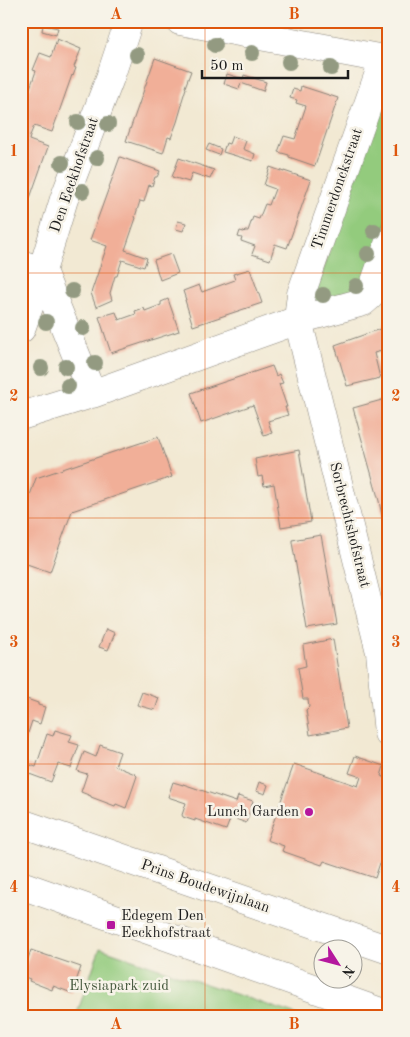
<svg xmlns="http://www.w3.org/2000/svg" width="410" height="1037" viewBox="0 0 410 1037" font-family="'Old Standard TT',serif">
<rect width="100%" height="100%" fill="#f7f3e8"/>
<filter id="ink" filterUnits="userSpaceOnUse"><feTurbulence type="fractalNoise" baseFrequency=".02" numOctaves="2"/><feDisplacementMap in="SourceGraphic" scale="10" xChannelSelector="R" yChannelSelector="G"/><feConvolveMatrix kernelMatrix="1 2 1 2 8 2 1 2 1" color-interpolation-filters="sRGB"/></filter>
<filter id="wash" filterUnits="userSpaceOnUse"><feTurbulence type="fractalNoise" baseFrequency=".0096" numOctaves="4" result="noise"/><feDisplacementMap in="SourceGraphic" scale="20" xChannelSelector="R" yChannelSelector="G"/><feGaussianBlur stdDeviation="1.12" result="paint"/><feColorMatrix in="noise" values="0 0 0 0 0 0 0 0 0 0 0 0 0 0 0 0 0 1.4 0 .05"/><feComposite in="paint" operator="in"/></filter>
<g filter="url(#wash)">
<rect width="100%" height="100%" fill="#f2e9d3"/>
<path fill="#93cb7d" stroke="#58744c" d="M389 78V215L363 287 322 305 313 300Z
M100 948 300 1016H76Z"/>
<g id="blocks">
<path fill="#f1af98" d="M43 25 58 28 56 35 42 31Z
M57 39 81 49 74 67 76 68 73 76 72 75 52 132 34 126 31 133 29 140 48 147 30 198 21 218V96L25 85 30 88 36 71 33 70 40 53 51 57Z
M155 58 191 71 185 87 186 88 181 104 182 105 177 122 171 138 168 137 163 153 126 141Z
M227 74 243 79 244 75 266 82 263 91 241 83 239 89 224 84Z
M301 86 338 98 315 166 289 157V155L278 152 284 136 295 139 306 106 296 103 297 100 290 98 293 89 300 91Z
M232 136 246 141 243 149 255 154 253 161 223 152 226 143 229 144Z
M209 144 221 149 219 155 206 150Z
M120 157 160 171 157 177H155L152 186 149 185 144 202 140 201 135 217 136 218 125 250 147 258 144 267 122 260 117 276H115L110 293 112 300 96 307 91 293 107 246 90 240Z
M179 158 214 170 210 179 192 173 189 182 172 177Z
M270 167 284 172V171L311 180 287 248 275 244 270 260 252 254 255 246 241 241 242 238 238 237 240 231 244 232 245 231H248L253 217 259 219 265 204 269 205 275 189 264 185Z
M178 221 186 223 183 231 176 229Z
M171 254 178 273 160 280 154 260Z
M250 269 262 303 193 326 185 300H186L183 291 199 285 202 292 235 280 233 274Z
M168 299 179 331 111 353 99 317 116 312 119 320 136 314 135 311 144 308 145 311 161 305V302Z
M386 321 389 322V349L374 353 380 378 347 386 335 345 383 328Z
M272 366 276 376 279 374 283 383 279 384 287 407H285L288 415 268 421 272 433 264 436 253 405 201 423 191 393Z
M389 398V545H388L379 501 353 408Z
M158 437 172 477 72 511 50 572 21 562V521L36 478Z
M299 450 311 522 281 527 274 484 264 486 262 476 258 477 255 459Z
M321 535 337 624 307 629 292 542V540Z
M106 629 115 633 108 650 99 647Z
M333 639 347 728 310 735 306 710 309 707 308 699H303L298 668 306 666 303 646 304 645Z
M142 692 159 698 155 710 137 705Z
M21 697 38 703V705L45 707 40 724 32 721 22 751Z
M55 730 72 735 69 742 79 745 71 768 58 764 51 782 24 772 27 764 36 767 47 734 53 736Z
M100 745 120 752 115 766 135 774 137 776 126 808 116 804 115 806 91 797V796L81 792 87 774 77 771 84 752 96 757Z
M355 756 384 766 381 776 389 779V866L380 863 375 878 324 861 322 865 282 851 284 846 267 840 294 764 358 786 361 777 349 773Z
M173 782 183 785V784L236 802 238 796 253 801 246 823 231 817 226 830 195 819V821L183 817 182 815 186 803 168 797Z
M259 782 268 785 265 794 256 791Z
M31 950 81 967 72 993 53 986 52 990 29 981 30 979 22 976Z"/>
</g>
</g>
<g filter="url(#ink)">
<use href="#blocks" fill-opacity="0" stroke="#878278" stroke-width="1"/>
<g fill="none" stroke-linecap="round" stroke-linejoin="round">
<defs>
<path id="minor" d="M180 21 389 60
M384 59 301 294 298 320 380 652 388 733
M21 264 42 271 92 394
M21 329 42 271 64 199 110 78 129 21
M21 416 92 394 298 320 363 302 370 296 389 242"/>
<path id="major" d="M21 823 389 950
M21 885 389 1015"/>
</defs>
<use href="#minor" stroke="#878278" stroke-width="29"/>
<use href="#major" stroke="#878278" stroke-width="29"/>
<use href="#minor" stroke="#fff" stroke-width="28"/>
<use href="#major" stroke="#fff" stroke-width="28"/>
</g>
<g fill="#939a81">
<circle cx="215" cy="45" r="8"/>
<circle cx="252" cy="53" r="8"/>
<circle cx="137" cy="55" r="8"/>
<circle cx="289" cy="62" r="8"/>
<circle cx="331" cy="68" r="8"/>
<circle cx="78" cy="122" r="8"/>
<circle cx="108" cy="124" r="8"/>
<circle cx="97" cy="158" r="8"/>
<circle cx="62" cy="163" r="8"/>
<circle cx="82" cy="191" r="8"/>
<circle cx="374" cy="231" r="8"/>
<circle cx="368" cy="254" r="8"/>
<circle cx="356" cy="286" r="8"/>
<circle cx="72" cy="291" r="8"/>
<circle cx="323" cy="295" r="8"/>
<circle cx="46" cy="322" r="8"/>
<circle cx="83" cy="328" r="8"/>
<circle cx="95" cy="363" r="8"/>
<circle cx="66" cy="367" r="8"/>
<circle cx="41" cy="368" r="8"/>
<circle cx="68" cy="386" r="8"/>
</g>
</g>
<path fill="none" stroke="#de560d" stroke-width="1" stroke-opacity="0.55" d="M205 21V1016M21 273H389M21 518H389M21 764H389"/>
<g fill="#b5179e" stroke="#f7f3e8" stroke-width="2">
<circle cx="309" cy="812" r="5"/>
<rect x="106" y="920" width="10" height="10" rx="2.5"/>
</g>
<g text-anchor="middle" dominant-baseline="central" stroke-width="5" stroke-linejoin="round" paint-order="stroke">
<g font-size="15" fill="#1c1c1c" stroke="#f7f3e8">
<text transform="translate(75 175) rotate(-71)">Den Eeckhofstraat</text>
<text transform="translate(338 189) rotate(-71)">Timmerdonckstraat</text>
<text transform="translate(349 525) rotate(76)">Sorbrechtshofstraat</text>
<text transform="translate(205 887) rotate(19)">Prins Boudewijnlaan</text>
</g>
<g font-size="15" fill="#1c1c1c" stroke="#f7f3e8" text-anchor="end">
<text x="299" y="812">Lunch Garden</text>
<text x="121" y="916" text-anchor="start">Edegem Den<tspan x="121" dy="17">Eeckhofstraat</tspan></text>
</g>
<g font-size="15" fill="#46593e" stroke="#f7f3e8">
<text x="119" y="986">Elysiapark zuid</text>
</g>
</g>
<rect width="410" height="1037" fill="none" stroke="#f7f3e8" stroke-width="55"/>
<g transform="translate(338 964) rotate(126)"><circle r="24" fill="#f7f3e8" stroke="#9f9d96"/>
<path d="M0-4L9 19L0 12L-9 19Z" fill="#b5179e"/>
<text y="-8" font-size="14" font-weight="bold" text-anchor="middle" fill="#1c1c1c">N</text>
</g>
<path d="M202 70v8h146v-8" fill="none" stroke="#1c1c1c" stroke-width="2.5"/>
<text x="210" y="70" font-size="15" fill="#1c1c1c" stroke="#f7f3e8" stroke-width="4" paint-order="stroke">50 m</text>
<rect x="28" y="28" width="354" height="982" fill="none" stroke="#de560d" stroke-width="2"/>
<g font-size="16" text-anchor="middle" font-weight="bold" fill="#de560d">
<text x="116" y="19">A</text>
<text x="294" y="19">B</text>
<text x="14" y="156">1</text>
<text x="396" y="156">1</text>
<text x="14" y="401">2</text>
<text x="396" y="401">2</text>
<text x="14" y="647">3</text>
<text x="396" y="647">3</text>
<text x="14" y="892">4</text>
<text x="396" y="892">4</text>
<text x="116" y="1029">A</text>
<text x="294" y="1029">B</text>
</g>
</svg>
